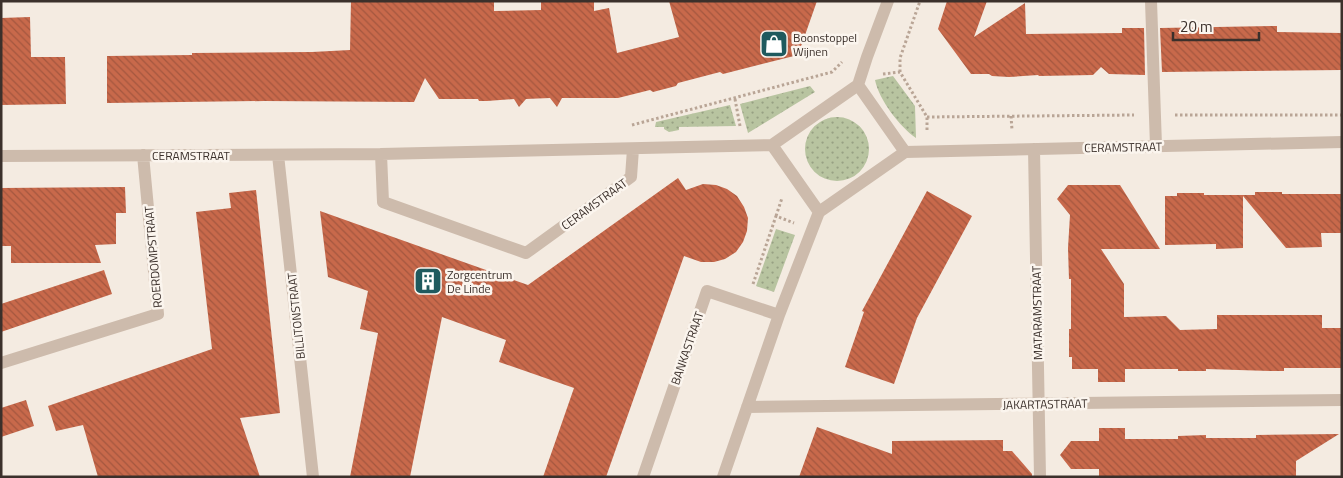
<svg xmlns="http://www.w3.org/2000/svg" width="1343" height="478" viewBox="0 0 1343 478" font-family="'Titillium Web',sans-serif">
<defs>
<pattern id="grass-dots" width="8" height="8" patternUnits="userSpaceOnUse" patternTransform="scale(1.25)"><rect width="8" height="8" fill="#b8c4a0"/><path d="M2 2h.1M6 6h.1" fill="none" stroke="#97a083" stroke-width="1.8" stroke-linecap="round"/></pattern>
<pattern id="building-back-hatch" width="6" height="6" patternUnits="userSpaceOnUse" patternTransform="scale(1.25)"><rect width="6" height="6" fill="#c8694b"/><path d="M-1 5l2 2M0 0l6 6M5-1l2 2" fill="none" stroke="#a4573f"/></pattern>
</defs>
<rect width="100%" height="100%" fill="#f4ebe1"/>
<path fill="url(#grass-dots)" d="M893 76 915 106 916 138C900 127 879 100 875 80Z
M810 86 815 92 748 133 740 104Z
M730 105 736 126 679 127V130L669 132 664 129V127H655L656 122Z
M805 149a32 32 0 1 1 64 0a32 32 0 1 1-64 0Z
M776 229 795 235 774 292 756 286Z"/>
<path fill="url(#building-back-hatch)" d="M351 1H494V11L541 10V1H594V11L609 8 617 53 679 37 669 1H817L798 55 723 74 720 72 678 83 676 86 653 92 650 90 618 98H562L557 107 550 98 526 99 519 107 514 99 487 101H479L478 99H439L425 78 414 102 264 101 107 103V56L192 55V53L312 52 350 50Z
M947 1H987L974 37 1025 3 1026 34 1122 33V28H1144L1145 75 1109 74 1101 67 1093 75 1039 76 1038 75 1009 77 992 76 989 74H971L938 29Z
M30 17 31 57H65L66 104 1 105V18Z
M1277 26V32L1342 33V70L1162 72 1160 28Z
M678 178 686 190 703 184 716 185 727 189 737 196 744 207 748 218 747 231 743 242 736 252 725 259 714 262H701L684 256 606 477H543L574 388 499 362 506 340 442 317 410 477H350L378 333 360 329 368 291 328 277 320 211 528 285Z
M1068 185H1120L1160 249H1101L1124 284V317L1166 316 1180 330 1217 329V315H1322V328H1342V368H1284V371H1270L1206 369V371H1178V369H1125V382H1098V369H1072V357H1069V329H1071V279H1069L1068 248 1070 215 1057 199Z
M125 187 126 213H116V244L95 245 101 263H11V246H1V188Z
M256 190 280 413 240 418 260 477H98L83 425 56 431 48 406 212 349 196 212 231 208 229 193Z
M927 191 972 216 917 318 894 384 845 367 864 312 862 311Z
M1255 192H1282V194H1342V233H1321L1322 247 1286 248 1243 196V248L1216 249V244L1165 245V196H1177V193H1204V195H1255Z
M104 270 112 294 1 332V304Z
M26 400 34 426 1 437V408Z
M817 427 892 454V441L1003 440V451H1012L1032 474V477H799Z
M1099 428H1125V439H1178V436L1206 435V438H1256V435L1339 434 1296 461V476L1099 477V469H1071L1060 455 1071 441H1099Z"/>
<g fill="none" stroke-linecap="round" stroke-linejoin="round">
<path stroke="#b9a596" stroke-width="3" stroke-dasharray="2.5 2.5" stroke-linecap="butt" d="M900 72V58L920 1
M883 74 900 72 927 117V131
M735 99 740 126
M1175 115H1342
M1011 116 1012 130
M927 117 1134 115
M632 125 832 72 842 62
M776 216 782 198
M753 284 776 216 794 223"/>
<path stroke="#cdbbac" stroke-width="12" d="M1151 1 1156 146
M858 85 867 57 888 1
M858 85 905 152
M772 145 858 85
M772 145 819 212
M1034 149 1040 477
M905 152 1342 142
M381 154 383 202 526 253 631 177 633 149
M278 155 313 477
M1 156 381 154 772 145
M819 212 905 152
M1 363 158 314 143 155
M747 407 1342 400
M643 477 707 291 779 315
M723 477 779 315 819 212"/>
</g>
<defs>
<symbol id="shop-square" viewBox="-11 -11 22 22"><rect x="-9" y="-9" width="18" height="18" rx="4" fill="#1f5a5e" stroke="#fbf5ee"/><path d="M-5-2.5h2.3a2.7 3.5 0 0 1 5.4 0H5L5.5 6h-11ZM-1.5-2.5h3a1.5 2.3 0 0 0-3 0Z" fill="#fff"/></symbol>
<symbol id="building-square" viewBox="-11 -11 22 22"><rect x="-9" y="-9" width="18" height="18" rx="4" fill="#1f5a5e" stroke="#fbf5ee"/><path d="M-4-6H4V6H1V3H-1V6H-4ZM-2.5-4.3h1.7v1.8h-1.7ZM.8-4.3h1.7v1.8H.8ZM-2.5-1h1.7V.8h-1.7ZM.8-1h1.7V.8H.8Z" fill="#fff"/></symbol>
</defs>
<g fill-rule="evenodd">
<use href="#shop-square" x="758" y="28" width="32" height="32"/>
<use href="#building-square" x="412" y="265" width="32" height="32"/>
</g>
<g text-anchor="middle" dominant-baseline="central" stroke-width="5" stroke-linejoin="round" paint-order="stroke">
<g font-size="12" fill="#3b302b" stroke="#fbf5ee" text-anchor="start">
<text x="793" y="37">Boonstoppel<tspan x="793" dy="14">Wijnen</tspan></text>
<text x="447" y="274">Zorgcentrum<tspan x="447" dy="14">De Linde</tspan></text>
</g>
<g font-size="12" fill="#3b302b" stroke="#fbf5ee">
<text transform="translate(1123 147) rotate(-1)">CERAMSTRAAT</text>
<text x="191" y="155">CERAMSTRAAT</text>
<text transform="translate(594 204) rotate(-36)">CERAMSTRAAT</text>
<text transform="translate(153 257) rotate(-95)">ROERDOMPSTRAAT</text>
<text transform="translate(1037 313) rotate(-91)">MATARAMSTRAAT</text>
<text transform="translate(296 316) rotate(-96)">BILLITONSTRAAT</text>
<text transform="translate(687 348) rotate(-71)">BANKASTRAAT</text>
<text transform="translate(1045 404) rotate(-1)">JAKARTASTRAAT</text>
</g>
</g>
<rect width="1343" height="478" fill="none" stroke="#3b302b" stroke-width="5"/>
<path d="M1173 32v8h86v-8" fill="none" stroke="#3b302b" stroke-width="2.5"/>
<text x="1180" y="32" font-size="15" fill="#3b302b" stroke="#fbf5ee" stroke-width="4" paint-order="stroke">20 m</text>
</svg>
